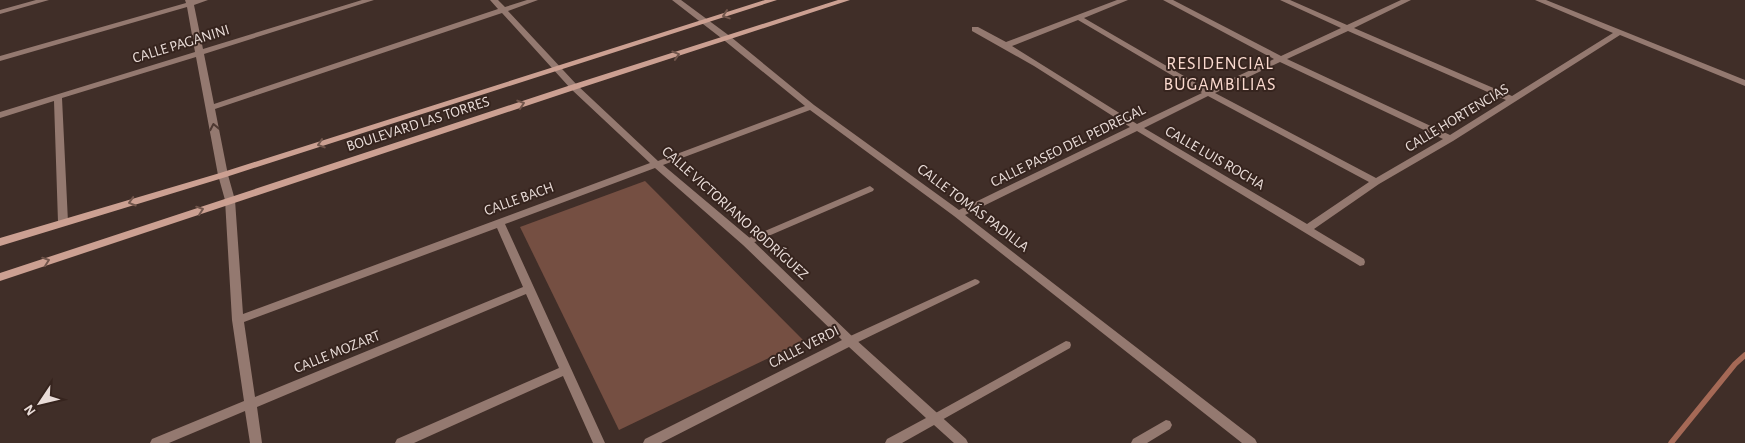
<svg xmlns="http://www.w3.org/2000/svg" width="1745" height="443" viewBox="0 0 1745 443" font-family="'Alegreya Sans',sans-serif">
<rect width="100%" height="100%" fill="#402e28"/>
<path fill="#754f42" d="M645 181 804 341 619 430 520 227Z"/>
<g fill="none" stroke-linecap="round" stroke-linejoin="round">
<path stroke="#a56956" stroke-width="5.5" d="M1671 443 1735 364 1745 355"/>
<path fill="#947970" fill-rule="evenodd" d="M870 186 874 189 873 191 750 244H744L743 242 744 240Z
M975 279 978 280 980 282 978 284 854 344 850 345 846 344 845 341 846 338Z
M1066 341 1070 342 1071 345 1070 348 940 421 936 422 932 421 931 418 932 415Z"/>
<path fill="#947970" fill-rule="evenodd" d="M36 0H49L0 14V10Z
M185 0H208L194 5 203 49 362 0H374L204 54 214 104 498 9 490 0H498L505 7 527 0H538L508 11 577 85 658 161 805 106 725 41 672 0H681L731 37 814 105 959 210 1130 127 1034 66 972 31V27H978L1006 42 1117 0H1128L1084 18 1208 90 1274 59 1163 0H1173L1281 56 1341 28 1280 0H1290L1347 25 1401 0H1411L1354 28 1512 96 1613 33 1535 0H1546L1745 80V86L1620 35 1453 141 1379 184 1314 229 1364 259 1365 262 1364 265 1360 266 1137 131 965 215 1255 439 1257 443H1242L954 216 810 110 663 165 751 239 854 338 966 439 968 443H954L934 425 902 443H885L887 439 926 418 849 347 661 443H643L645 439 842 340 743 245 655 168 505 224 605 443H593L563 376 414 443H395L397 439 559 368 526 294 257 407 262 443H250L245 411 169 443H150L152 439 244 401 232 320 225 200 218 175 196 57 62 98 68 222 67 224 63 225 58 222 54 101 0 118V112L195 52 187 7 0 61V56L186 3ZM502 13 571 89 650 163 243 314 235 200 228 175 215 109ZM1078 20 1202 93 1137 124 1012 46ZM1348 31 1506 100 1450 135 1287 59ZM1280 62 1443 139 1376 178 1215 93ZM1208 96 1369 182 1307 224 1144 128ZM497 228 523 287 255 397 244 322Z
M1166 420 1170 421 1172 425 1170 429 1147 443H1131L1133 439Z"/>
<path fill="#cca092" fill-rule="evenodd" d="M765 0H777L226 177 0 246V238L220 173Z
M838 0H850L577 89 0 281V273L571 85Z"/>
</g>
<defs><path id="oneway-chevron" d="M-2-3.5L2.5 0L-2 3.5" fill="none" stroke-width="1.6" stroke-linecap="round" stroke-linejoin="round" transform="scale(1.25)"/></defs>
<g stroke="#72564c">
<use href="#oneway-chevron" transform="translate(726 15) rotate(162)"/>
<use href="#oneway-chevron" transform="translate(676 55) rotate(-17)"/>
<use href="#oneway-chevron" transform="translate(521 104) rotate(-18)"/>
<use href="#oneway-chevron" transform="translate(321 144) rotate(162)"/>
<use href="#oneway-chevron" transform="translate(132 202) rotate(164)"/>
<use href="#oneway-chevron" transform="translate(200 210) rotate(-19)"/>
<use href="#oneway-chevron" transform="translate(46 261) rotate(-19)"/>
</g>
<use stroke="#4e3932" href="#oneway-chevron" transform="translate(214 127) rotate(-101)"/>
<g text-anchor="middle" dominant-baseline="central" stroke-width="4" stroke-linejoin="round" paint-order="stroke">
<g font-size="15" fill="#e9dcd8" stroke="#36241e">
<text transform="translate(181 44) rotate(-17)">CALLE PAGANINI</text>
<text transform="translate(1457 118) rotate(-31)">CALLE HORTENCIAS</text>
<text transform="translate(418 124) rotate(-18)">BOULEVARD LAS TORRES</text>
<text transform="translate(1068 146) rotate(-26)">CALLE PASEO DEL PEDREGAL</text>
<text transform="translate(1215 158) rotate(30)">CALLE LUIS ROCHA</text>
<text transform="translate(519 199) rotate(-20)">CALLE BACH</text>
<text transform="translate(973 208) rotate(37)">CALLE TOMÁS PADILLA</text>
<text transform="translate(735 213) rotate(42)">CALLE VICTORIANO RODRÍGUEZ</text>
<text transform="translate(804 347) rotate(-27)">CALLE VERDI</text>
<text transform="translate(337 352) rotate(-22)">CALLE MOZART</text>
</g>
<g font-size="18" letter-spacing="1" fill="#fbdacf" stroke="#36241e">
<text x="1220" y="64">RESIDENCIAL<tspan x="1220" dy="21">BUGAMBILIAS</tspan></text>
</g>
</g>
<g transform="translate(40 403) rotate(235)" stroke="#36241e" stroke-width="4" paint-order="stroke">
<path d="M0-4L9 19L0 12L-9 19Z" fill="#e9dcd8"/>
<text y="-8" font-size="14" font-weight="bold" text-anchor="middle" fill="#e9dcd8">N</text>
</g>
</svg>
